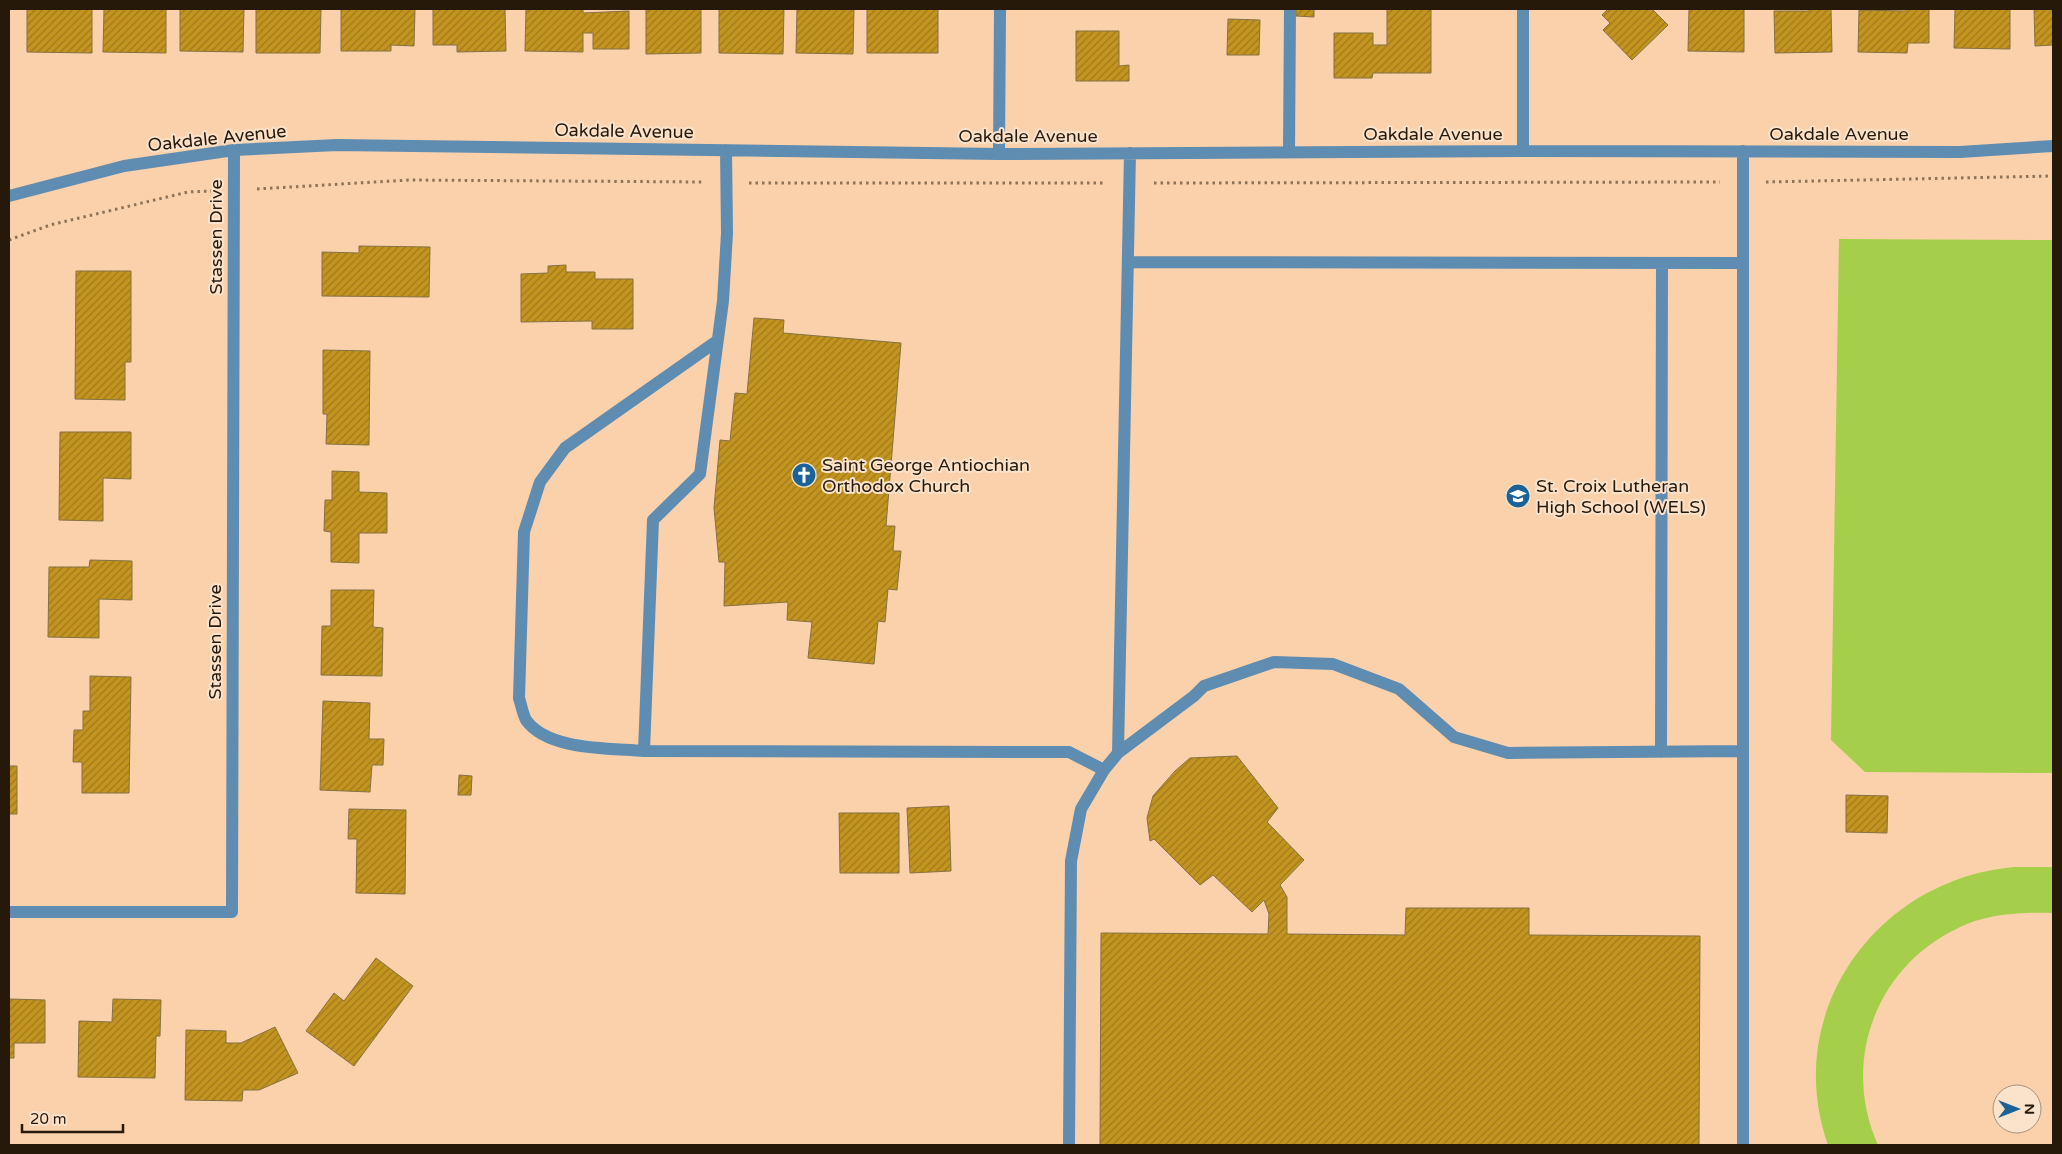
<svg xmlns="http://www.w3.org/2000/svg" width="2062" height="1154" viewBox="0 0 2062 1154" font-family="'Varela Round',sans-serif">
<defs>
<pattern id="building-hatch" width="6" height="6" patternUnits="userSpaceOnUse" patternTransform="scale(1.25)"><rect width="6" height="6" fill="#c39520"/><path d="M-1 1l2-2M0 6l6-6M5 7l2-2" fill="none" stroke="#9e791a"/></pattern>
</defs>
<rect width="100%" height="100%" fill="#fad1ab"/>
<path fill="#a5cf4a" d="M1839 239 2053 240V773L1865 772 1831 740Z
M2014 867H2053V913C2024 912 1994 913 1967 924 1879 960 1839 1058 1878 1145H1828C1781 1012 1877 879 2014 867Z"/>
<path fill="url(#building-hatch)" stroke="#867143" d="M27 9H92V53L27 52Z
M104 9H166V53L103 52Z
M180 9H244L243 52 180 51Z
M256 9H321L320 53H256Z
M341 9H415L414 46 391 45V51H341Z
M433 9H505L506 51 457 52V45H433Z
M526 9H583V13L629 11V49H593V33H583V52L525 51Z
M646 9H701V53L646 54Z
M719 9H784L783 54 719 53Z
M797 9H854L853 54 796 53Z
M867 9H938V53H867Z
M1296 9H1314V17L1296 16Z
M1387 9H1431V73H1373L1372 78H1334V33H1373V45H1387Z
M1608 9H1652L1668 25 1632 60 1603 30 1610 23 1602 15Z
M1689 9H1744V52L1688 51Z
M1809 9H1831L1832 52 1775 53 1774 11H1809Z
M1906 9H1929V43H1908L1907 53 1858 52 1859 10 1906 11Z
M1955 9H2010V49L1954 48Z
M2034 9H2053V45L2035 46Z
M1228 19 1260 20 1259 55H1227Z
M1076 31H1119V66L1129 65V81H1076Z
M359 246 430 247 429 297 322 296V252L359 253Z
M566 265V272H595V279H633V329H592V321L521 322V274L548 273V266Z
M76 271H131V362H125V400L75 399Z
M754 318 784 320 783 333 901 343 886 526H895L893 551H901L897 590 888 589 885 622 878 621 874 664 808 658 812 622 787 620 788 602 724 606 725 562H719L714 508 720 440 730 441 735 393 747 394Z
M323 350 370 351 369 445 326 444 327 414H323Z
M60 432H131V479L103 478V521L59 520Z
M332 471 359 472V492L387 493V533H359V563L331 562V532L324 531 325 500H332Z
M90 560 132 561V600L99 599V638L48 637 49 567H89Z
M331 590H374L373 627 383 628 382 676 321 675 322 626H331Z
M90 676 131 677 129 793H82V762H73L74 730H83V711H90Z
M323 701 370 703 369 739H384L383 765H372L370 792 320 790Z
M1237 756 1278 808 1267 822 1304 860 1280 885 1287 897V934L1405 935 1406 908H1529V935L1700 936 1699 1145H1100L1101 933 1268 934 1269 914 1264 900 1252 912 1213 875 1200 885 1154 839 1150 841 1147 818 1153 796 1175 771 1190 758Z
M9 766H17V814H9Z
M459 775 472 776 471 795H458Z
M1846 795 1888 796 1887 833 1846 832Z
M949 806 951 871 910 873 907 808Z
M349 809 406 810 405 894 356 893 357 839H348Z
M839 813H899V873H840Z
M376 958 413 986 354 1066 306 1031 334 993 344 1001Z
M9 999 45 1000V1043H14V1058H9Z
M113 999 161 1000 160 1036H156L155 1078 78 1077 79 1021 112 1022Z
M275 1027 298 1073 259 1090H243L242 1101 185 1100 186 1030 226 1031V1043H241Z"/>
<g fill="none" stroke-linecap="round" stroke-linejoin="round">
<path stroke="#8e7358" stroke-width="3" stroke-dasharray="2.5 4" stroke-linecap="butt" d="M1766 182 2053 176
M749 183H1105
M1154 183 1720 182
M257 189 409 180 703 182
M9 240 50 225 188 192 211 191"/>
<path stroke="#5f8cb1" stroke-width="12" d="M726 150 727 233 723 301 700 474 653 520 644 751 1069 752 1104 770
M1523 151V9
M1289 152 1290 9
M999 154 1000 9
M9 196 124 166 234 150 337 145 999 154 1523 151 1960 152 2053 146
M1128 262 1743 263
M644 751C611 748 548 751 526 720 523 715 521 704 519 698L524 532 540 482 565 448 717 341
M1661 752 1662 263
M1118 753 1130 153
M9 912H232L234 150
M1069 1145 1071 861 1081 809 1104 770 1118 753 1194 696 1204 686 1274 662 1333 664 1399 689 1454 737 1508 753 1743 751
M1743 1145V151"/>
</g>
<defs>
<symbol id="church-disc" viewBox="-11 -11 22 22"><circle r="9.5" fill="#1b6397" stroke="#fbe2cb"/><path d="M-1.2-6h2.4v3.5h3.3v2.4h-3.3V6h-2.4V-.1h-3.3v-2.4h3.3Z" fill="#fff"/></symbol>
<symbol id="school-disc" viewBox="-11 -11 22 22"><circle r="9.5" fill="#1b6397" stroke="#fbe2cb"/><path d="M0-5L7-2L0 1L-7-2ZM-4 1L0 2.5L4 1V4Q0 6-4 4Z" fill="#fff"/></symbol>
</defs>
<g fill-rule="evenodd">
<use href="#church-disc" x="790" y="461" width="28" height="28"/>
<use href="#school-disc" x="1504" y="482" width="28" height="28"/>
</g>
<g text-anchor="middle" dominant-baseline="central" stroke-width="4" stroke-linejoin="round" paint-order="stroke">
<g font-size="18" fill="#27190a" stroke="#fbe2cb">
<text transform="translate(624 131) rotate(1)">Oakdale Avenue</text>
<text x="1433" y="134">Oakdale Avenue</text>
<text x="1839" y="134">Oakdale Avenue</text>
<text x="1028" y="136">Oakdale Avenue</text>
<text transform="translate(217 138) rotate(-6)">Oakdale Avenue</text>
<text transform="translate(216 237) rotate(-90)">Stassen Drive</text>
<text transform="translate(215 642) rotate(-90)">Stassen Drive</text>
</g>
<g font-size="18" fill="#27190a" stroke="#fbe2cb" text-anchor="start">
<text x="822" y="465">Saint George Antiochian<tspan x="822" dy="21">Orthodox Church</tspan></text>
<text x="1536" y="486">St. Croix Lutheran<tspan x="1536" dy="21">High School (WELS)</tspan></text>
</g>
</g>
<rect width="2062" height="1154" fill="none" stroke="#27190a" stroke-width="20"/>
<g transform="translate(2017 1109) rotate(90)"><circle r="24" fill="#fbe2cb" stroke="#a6927e"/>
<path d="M0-4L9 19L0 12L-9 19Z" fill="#1b6397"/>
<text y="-8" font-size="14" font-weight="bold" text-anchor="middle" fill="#27190a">N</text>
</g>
<path d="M22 1124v8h101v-8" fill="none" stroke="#27190a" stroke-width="2.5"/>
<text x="30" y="1124" font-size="15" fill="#27190a" stroke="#fbe2cb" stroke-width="4" paint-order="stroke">20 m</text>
</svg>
